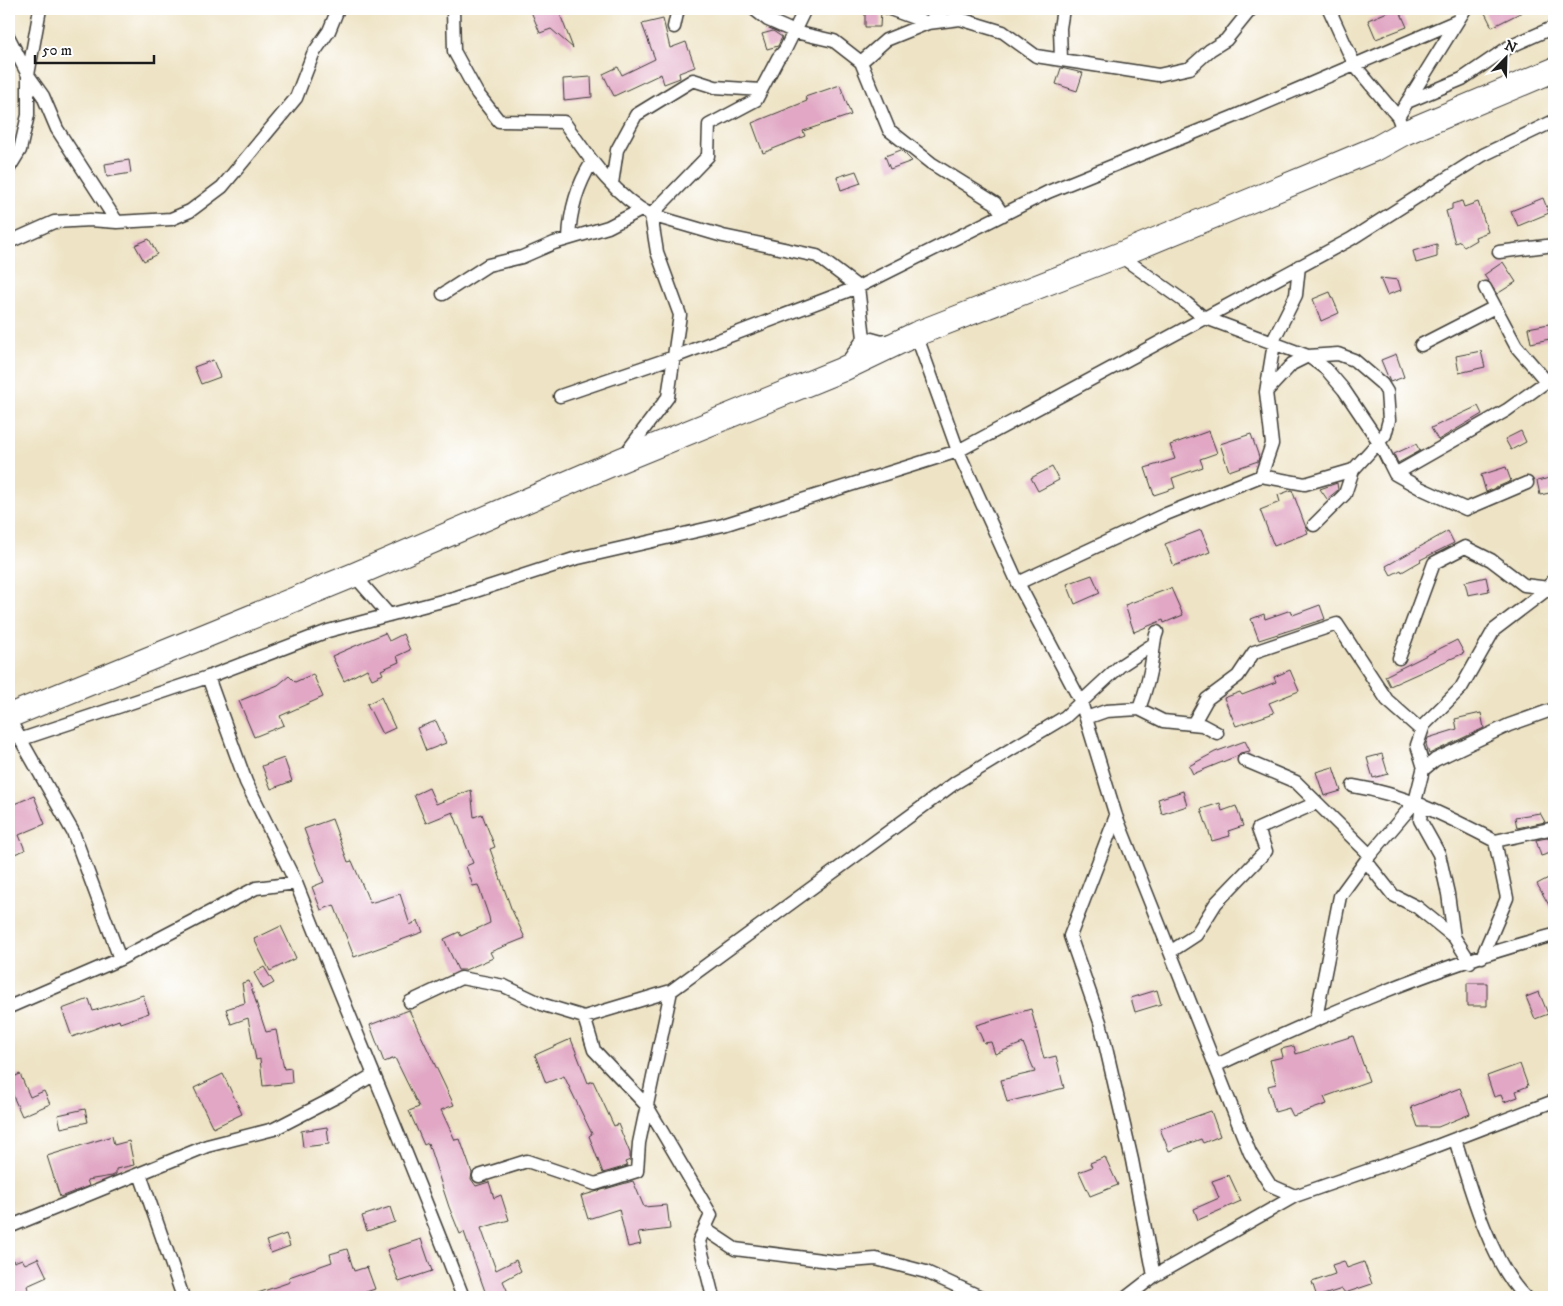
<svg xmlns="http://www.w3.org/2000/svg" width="1563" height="1306" viewBox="0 0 1563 1306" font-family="'IM FELL DW Pica',serif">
<rect width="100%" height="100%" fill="#fff"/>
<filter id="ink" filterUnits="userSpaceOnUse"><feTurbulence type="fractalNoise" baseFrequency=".02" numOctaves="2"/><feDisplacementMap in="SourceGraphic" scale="10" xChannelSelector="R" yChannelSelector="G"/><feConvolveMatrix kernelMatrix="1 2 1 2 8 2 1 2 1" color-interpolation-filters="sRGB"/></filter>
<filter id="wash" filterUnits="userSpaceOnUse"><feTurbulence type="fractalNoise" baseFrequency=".0096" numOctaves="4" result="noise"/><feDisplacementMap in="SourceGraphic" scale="20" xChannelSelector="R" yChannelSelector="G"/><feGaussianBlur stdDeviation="1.12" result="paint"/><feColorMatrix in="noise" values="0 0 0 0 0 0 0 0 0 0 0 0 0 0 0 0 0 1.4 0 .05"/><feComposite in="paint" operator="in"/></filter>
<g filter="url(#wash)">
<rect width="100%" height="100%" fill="#eee3c5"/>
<g id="blocks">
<path fill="#e1a7c4" d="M530 9H558L573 48 551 29 540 33Z
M1395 9H1399L1407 27 1376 39 1368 20Z
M1494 9H1528L1492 27 1485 13Z
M865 10 881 11 880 27H865Z
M663 19 670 48 686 42 695 67 679 73 680 78 664 84 661 74 614 96 603 74 618 67 622 75 655 59 642 24Z
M773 31 782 37 778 46 767 49 762 34Z
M1061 68 1083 73 1077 91 1056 84Z
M591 77 592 97 564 100 563 79Z
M840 85 851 115 803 131 805 136 763 153 752 123 807 101 805 97Z
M901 150 912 161 890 169 885 156Z
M129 160 131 173 107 177 105 164Z
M856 171 861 183 841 190 837 177Z
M1543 198 1549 213 1518 226 1511 211Z
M1462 201 1464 207 1478 202 1488 232 1475 237 1476 240 1464 247 1460 241 1455 243 1446 211 1452 209V204Z
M149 239 157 254 144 261 135 245Z
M1437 244V257L1416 263 1413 251Z
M1503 262 1516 282 1497 294 1484 275Z
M1380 278 1398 280 1401 290 1387 295Z
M1330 292 1339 313 1321 321 1313 299Z
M1554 323V338L1531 343 1528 328Z
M1481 351 1485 367 1459 373 1456 356Z
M1396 354 1404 377 1390 382 1381 360Z
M213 360 220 377 201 384 194 367Z
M1478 406 1482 414 1438 440 1431 428Z
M1209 431 1217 453 1200 459 1203 467 1172 478 1175 488 1154 495 1145 468 1175 459 1170 445Z
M1521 431 1526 442 1511 450 1505 439Z
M1251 434 1259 457 1258 461 1229 471 1220 444Z
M1416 444 1420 451 1398 463 1394 454Z
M1052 467 1059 480 1038 491 1031 478Z
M1506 467 1511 481 1486 492 1481 475Z
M1554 477V492L1540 495 1537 481Z
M1337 483 1338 490 1327 499 1320 489Z
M1292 490 1308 533 1274 546 1260 510 1280 502 1278 495Z
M1201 530 1210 552 1174 566 1165 544Z
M1448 531 1454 543 1420 560 1421 561 1402 572 1401 570 1391 575 1386 566Z
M1092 575 1100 593 1075 604 1067 584Z
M1486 577 1489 591 1468 595 1465 582Z
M1171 588 1183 615 1164 623 1163 620 1134 632 1125 605Z
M1320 605 1325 619 1259 640 1251 619 1264 614 1265 619 1291 610 1293 615Z
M385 633 389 641 403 634 410 650 397 656 399 662 381 670 383 674 372 679 367 669 344 681 332 656Z
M1457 640 1464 653 1390 686 1385 676Z
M1290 670 1299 691 1269 703 1274 713 1236 726 1224 698 1240 692 1242 695 1276 682 1274 677Z
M313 674 323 697 280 716 284 725 254 737 239 701 278 685 289 676 295 682Z
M381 697 395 728 382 734 367 704Z
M1481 713 1484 728 1429 754 1426 744 1428 738 1457 729 1455 719Z
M436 721 446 743 426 751 417 728Z
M1245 741 1250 751 1240 753 1237 756 1193 774 1189 766 1215 752Z
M1382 754 1388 774 1373 778 1367 758Z
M284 758 292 781 271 789 262 766Z
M1333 767 1341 791 1324 796 1316 772Z
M429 788 436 804 471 790 474 817 482 814 495 847 490 849 511 908 525 938 490 952 493 958 465 970H458L444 939 459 932 461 936 490 923 489 917 478 885 473 886 466 866 473 863 453 812 426 823 414 795Z
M1183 791 1187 806 1162 814 1158 799Z
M34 796 45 824 19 835 25 850 9 856V806Z
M1220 803 1222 811 1236 806 1243 826 1228 831 1230 836 1212 841 1201 809Z
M1540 813 1545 822 1517 828 1515 817Z
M332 819 348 862 352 861 370 903 400 894 410 925 418 921 423 932 354 957 334 905 321 910 312 887 324 882 304 829Z
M1552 837 1554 852 1541 856 1536 840Z
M1554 875V914L1537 884Z
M281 926 296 958 270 971 254 939Z
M264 967 274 983 263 989 254 973Z
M249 981 266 1032 276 1030 284 1069 291 1068 292 1083 263 1086 260 1059 256 1060 248 1018 231 1024 226 1009 245 1003 242 983Z
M1467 983H1487V1006H1467Z
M1157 990 1161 1004 1135 1012 1131 998Z
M1539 992 1548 1014 1535 1019 1526 997Z
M143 995 149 1013 120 1023 119 1020 72 1037 62 1009 89 999 93 1011Z
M1031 1009 1044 1059 1056 1056 1064 1088 1007 1102 1001 1080 1035 1072 1023 1043 995 1054 991 1042 984 1043 976 1025Z
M409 1010 454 1105 441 1110 455 1140 460 1139 472 1173 471 1179 476 1186 489 1182 494 1198 501 1195 509 1220 481 1228 496 1270 516 1260 521 1271 503 1281 510 1297H487L464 1232 460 1234 449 1207 428 1143 424 1145 409 1111 419 1107 395 1058 384 1062 370 1025Z
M1353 1036 1369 1081 1324 1097 1327 1104 1293 1116 1289 1108 1275 1112 1268 1086 1276 1084 1270 1060 1283 1057 1281 1049 1294 1046 1296 1054Z
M571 1039 588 1083 593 1081 614 1126 618 1124 630 1153V1160L625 1162 627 1166 603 1173 589 1136 592 1134 564 1076 546 1083 535 1055Z
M1520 1064 1528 1086 1516 1091 1518 1097 1504 1102 1501 1095 1494 1097 1487 1076Z
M20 1074 30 1097 44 1091 50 1104 22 1116 9 1087V1079Z
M223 1074 242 1114 213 1128 194 1088Z
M1460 1088 1470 1114 1438 1127H1418L1411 1107Z
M85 1109 88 1122 61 1128 58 1115Z
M1211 1111 1220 1136 1203 1143 1201 1139 1169 1151 1160 1129Z
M327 1127 329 1144 303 1147 301 1131Z
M112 1136 114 1145 129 1141 134 1165 116 1169V1174L112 1176 87 1180 89 1186 60 1197 47 1156Z
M1105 1157 1118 1185 1090 1196 1079 1172 1092 1167 1090 1163Z
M1229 1175 1241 1201 1198 1220 1194 1209 1219 1198 1212 1181Z
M633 1181 644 1207 667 1205 670 1229 638 1233 641 1244 628 1247 619 1209 588 1219 581 1196Z
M390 1207 395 1222 367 1231 362 1216Z
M286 1234 290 1246 271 1253 266 1241Z
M421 1239 432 1271 399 1282 387 1250Z
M347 1249 354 1271 367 1267 375 1289 351 1297H253L252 1295 290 1282 289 1277 332 1262 330 1254Z
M38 1258 47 1277 27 1286 29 1292 18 1297 9 1277V1262L13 1260 14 1262 22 1259 25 1264Z
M1344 1261 1347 1268 1364 1262 1372 1284 1345 1293 1342 1289 1317 1297 1312 1282 1335 1274 1332 1265Z"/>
</g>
</g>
<g filter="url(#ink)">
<use href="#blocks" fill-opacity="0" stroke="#3c3a35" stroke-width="1"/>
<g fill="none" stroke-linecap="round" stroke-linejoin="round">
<defs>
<path id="street" d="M40 9 28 75 43 96 57 129 117 222
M453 9 454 51 477 93 499 121 564 122C588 156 613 195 651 215L723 236 817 256 858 287 864 338 846 364
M754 9 768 20 795 32 834 41 861 62 889 130 931 163 995 203 1003 215
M890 9 928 23 960 19 1003 32 1036 56 1158 75 1190 68 1210 50 1226 40 1251 9
M1329 9 1355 66 1398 117
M674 27 678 9
M9 38 28 75V115L20 150 9 168
M1061 60 1060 28 1063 9
M861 62 886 40 928 23 943 9
M1407 102 1462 79 1509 47 1554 27
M1404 133 1398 117 1465 9
M612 184 617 150 636 115 693 80 715 87 761 90
M651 215 708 156 709 125 756 100 778 58 785 50 805 9
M569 238C570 210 577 186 592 162
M9 242 54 222 90 220 117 222 171 219 190 211 222 187 296 98 313 54 329 31 338 9
M1499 252 1554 245
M1119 255 1185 302 1203 317 1308 356 1318 363 1327 370 1344 390 1379 442 1395 474 1420 488 1466 509 1527 483
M1485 288 1516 346 1546 381
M443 294 488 265 522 257 554 243 608 227 641 210
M912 335 916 334 958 451 1018 583 1081 702 1116 816 1250 1153 1270 1185 1295 1196
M864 337 882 342 892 340
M1421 345 1495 307
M560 396 674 357 858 287 1048 192 1233 117 1457 21
M626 453 668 397 680 315 657 252 651 215
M1395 474 1507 410 1554 376
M1261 476 1305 484 1353 470 1385 435 1389 420 1387 392 1382 384 1354 360 1338 354 1308 356 1292 364 1266 392
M1314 525 1345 494 1353 470
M354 575 389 615
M1018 583 1166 514 1261 476 1272 444 1266 392 1275 337 1296 295 1299 266
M1399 658 1434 563 1465 547 1491 560 1524 585 1549 588
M208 677 246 782 296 883
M1139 709C1145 693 1150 677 1152 659 1154 650 1153 642 1157 632
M1086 718 1106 711 1139 709 1163 721 1202 725 1217 733
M9 719 73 832 120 959 256 888 296 883C351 1022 410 1158 463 1297
M1193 724 1207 699 1238 676 1254 652 1337 624 1387 700 1422 731
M22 739 208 677 328 631 457 597 574 559 723 525 958 451 1351 239 1483 155 1554 121
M1244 760 1296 782 1370 855
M1424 768 1417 745 1424 725 1461 688 1494 630 1549 588 1554 579
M1353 786C1404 794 1449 817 1495 841
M1422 805 1420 820 1439 854 1448 894 1454 937 1470 962
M1116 816 1070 936 1100 1022 1132 1160 1154 1276
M1366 861 1393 895 1417 907 1454 937
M1170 952 1196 935 1216 903 1266 851 1258 829 1316 803
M1482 957 1507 898 1495 841 1554 828
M410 1002 461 978 504 986 544 1005 584 1017 671 991
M9 1007 120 959
M584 1017 594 1050 647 1106 711 1215 699 1241 713 1297
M1316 1018 1340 896 1370 855 1415 802 1423 770 1435 760 1509 725 1554 709
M1217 1065C1326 1014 1437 965 1554 935
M1455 1139C1469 1185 1491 1264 1525 1297
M140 1174 183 1297
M479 1176 527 1161 595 1184 637 1171 639 1143 671 991 955 783 1065 717 1120 666 1152 645
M9 1227 207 1146 274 1129 338 1096 373 1075
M705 1229 735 1249 837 1262 876 1259 926 1272 981 1297
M1127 1297 1154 1276 1295 1196 1421 1152 1554 1101"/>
<path id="highway" d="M9 716 354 575 621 460 841 370 916 334 1119 255 1310 176 1377 148 1404 133 1554 70"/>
</defs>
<use href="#street" stroke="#3c3a35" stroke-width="15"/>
<use href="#highway" stroke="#3c3a35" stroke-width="26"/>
<use href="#street" stroke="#fff" stroke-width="12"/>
<use href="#highway" stroke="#fff" stroke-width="24"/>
</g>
</g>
<rect width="1563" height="1306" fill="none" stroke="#fff" stroke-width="30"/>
<g transform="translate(1506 58) rotate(23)" stroke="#ffffff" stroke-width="4" paint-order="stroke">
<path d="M0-4L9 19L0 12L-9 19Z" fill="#1c1c1c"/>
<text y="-8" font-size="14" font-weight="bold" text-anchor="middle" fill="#1c1c1c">N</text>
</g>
<path d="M35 55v8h119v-8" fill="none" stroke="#1c1c1c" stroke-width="2.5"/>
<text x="42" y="55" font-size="15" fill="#1c1c1c" stroke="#ffffff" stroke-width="4" paint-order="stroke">50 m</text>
</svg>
